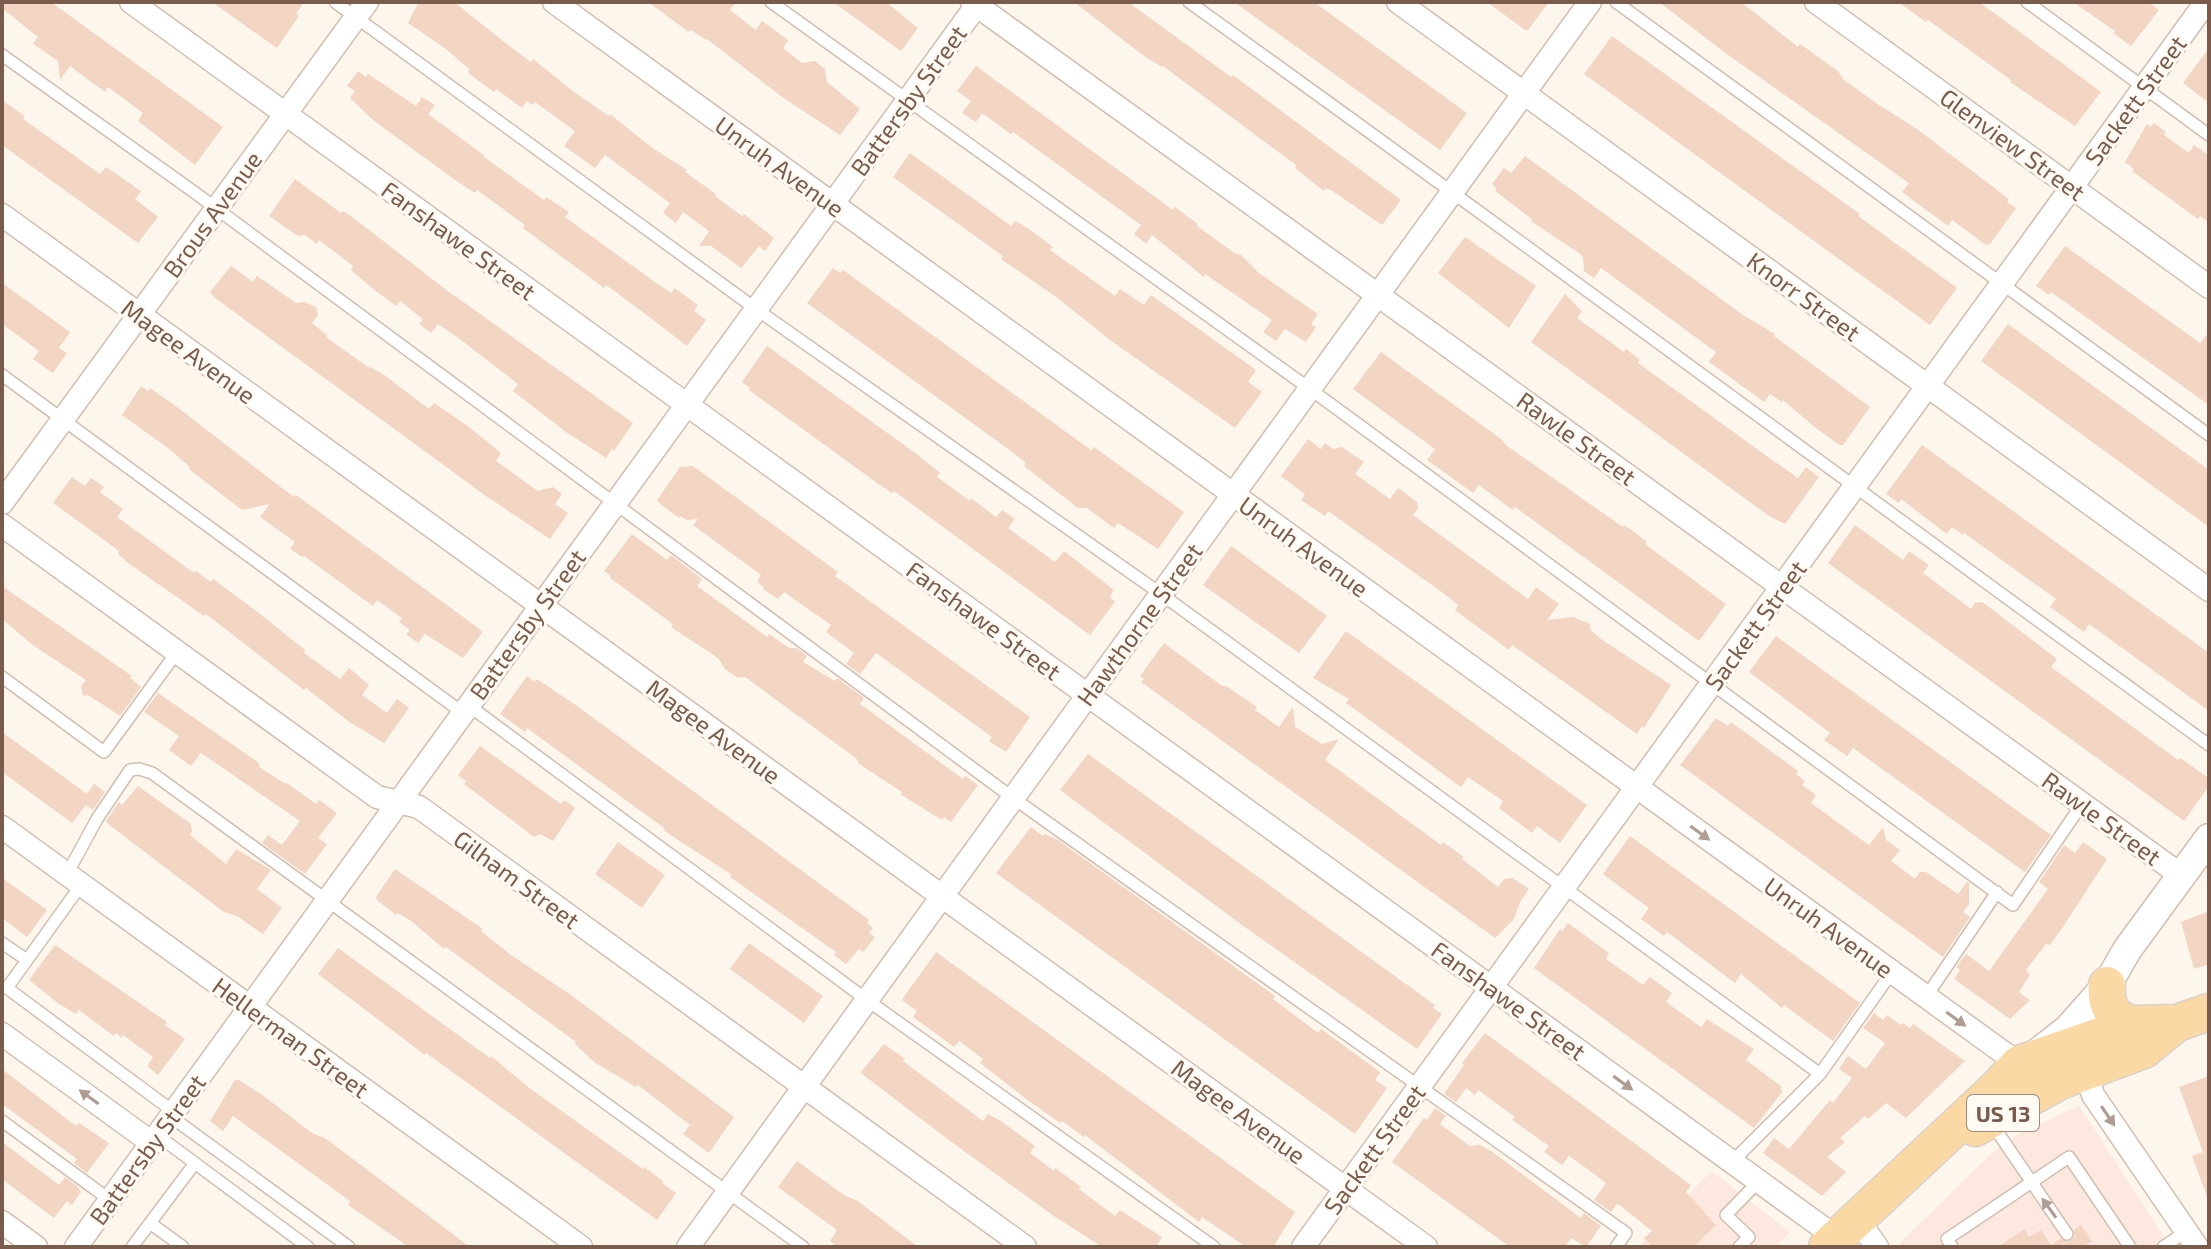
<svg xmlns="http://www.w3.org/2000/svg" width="2211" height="1249" viewBox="0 0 2211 1249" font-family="'Exo 2',sans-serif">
<rect width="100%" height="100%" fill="#fdf6ec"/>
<path fill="#fde8e0" d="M2079 1106 2166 1240 2154 1247H1903L1900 1243 1991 1154 2020 1133Z
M1711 1171 1790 1232 1776 1247H1639Z"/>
<path fill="#f3d5c3" d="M2 2H51L223 127 195 165 138 121 143 113 108 87 105 92 70 66 60 80 58 61 33 44 38 37 2 8Z
M212 2H304L296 14 299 16 277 48Z
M419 2H454L508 45 531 62 533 59 574 92 609 116 610 114 651 147 687 170 685 172 716 194 715 196 742 216 744 214 774 238 765 251 759 246 741 268 711 246H699L709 231 683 212 676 223 663 213 670 203 605 155 595 168 564 146 575 131 535 102 533 105 527 101 522 108 496 89 494 92 472 76 468 72 470 70 446 49 408 23Z
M648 2H736L730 10 756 30 762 21 788 40 783 48 802 63 815 61 825 69 827 82 860 109 840 135 782 97 707 39 706 40 691 30 689 32Z
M833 2H886L918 28 901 51Z
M1074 2H1128L1231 77 1233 75 1401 200 1382 225 1331 190 1325 188 1324 191 1295 168 1296 165 1163 66 1162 67 1144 56Z
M1234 2H1314L1467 113 1440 150Z
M1487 2H1549L1528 30H1525Z
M1659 2H1741L1798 47 1800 44 1838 71 1844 80 1876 103 1917 129 2009 199 2007 202 2016 208 1990 244 1986 245 1952 220 1948 226 1902 192 1909 183 1724 52Z
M1898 2H1979L2101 92 2075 126 2010 82 2011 80 1928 20 1926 22Z
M2073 2H2148L2159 10 2131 46 2113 33 2115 31Z
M1612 36 1860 214 1858 216 1957 288 1930 325 1584 74Z
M2209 48V103L2183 83Z
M976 66 1173 210 1175 207 1198 224 1197 226 1233 252 1239 255 1240 254 1259 273 1318 314 1311 324 1316 327 1306 342 1285 329 1276 341 1263 332 1272 320 1205 274 1204 277 1152 235 1146 244 1134 234 1141 225 1013 132 1011 134 982 113 976 122 962 113 971 101 957 91Z
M358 71 366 77 368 74 416 106 422 97 435 105 428 114 485 156 484 157 544 200 546 197 569 212 565 217 659 285 671 293 675 288 698 305 694 311 706 320 687 346 640 310 606 285 604 288 523 228 525 225 502 208 477 190 475 193 458 182 373 120 350 98 355 91 347 86Z
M2 100 25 116 23 119 100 174 106 167 141 191 135 199 158 217 138 243 2 145Z
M2154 123 2166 132 2164 135 2189 153 2194 145 2209 155V223L2200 216 2198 219 2132 171 2134 169 2125 162 2147 124 2151 127Z
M910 153 1011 226 1015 221 1029 229 1053 247 1050 250 1115 296 1120 289 1144 305 1151 295 1256 370 1248 382 1262 392 1235 428 1110 340 1059 299 1001 259 1003 256 897 180 893 177Z
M1525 156 1743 315 1775 334 1774 336 1870 407 1843 445H1840L1817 429 1783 400 1782 402 1770 394 1764 402 1709 362 1716 352 1601 268 1594 278 1584 271 1583 257 1579 253 1531 221 1532 219 1495 191 1497 189 1492 184 1504 168 1511 173Z
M295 179 341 213 343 211 351 216 445 289 633 423 614 451 612 449 606 458 566 432 513 391 518 384 461 340 438 324 431 333 419 324 423 319 400 301 396 306 373 289 351 270 353 266 319 240 317 244 305 235 298 236 269 216Z
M1465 237 1536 286 1509 328 1438 273Z
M2065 246 2200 343 2209 332V405L2051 292 2049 295 2036 286Z
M231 266 253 282 257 276 296 303 304 302 316 307 318 315 312 323 327 335 326 337 369 368 370 367 383 374 429 409 434 403 469 427 501 453 496 461 538 491 553 487 562 494 555 504 568 513 550 539 486 496 215 298 210 292Z
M833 268 840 273 843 270 1066 432 1091 450 1094 447 1184 512 1158 549 1118 523 1114 528 1087 508H1078L1024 466 1026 463 1015 454 807 303Z
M2 283 70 332 59 348 67 353 53 373 33 359 39 351 2 324Z
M1565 294 1582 311 1577 318 1624 352 1626 349 1640 360 1638 363 1775 462 1798 478 1806 467 1819 477 1785 524 1769 516 1531 342Z
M2008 324 2209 470V527L1981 361Z
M767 346 918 455 940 473 937 477 970 501 971 498 996 517 1002 510 1015 519 1008 528 1055 562 1064 551 1114 590 1110 597 1115 602 1090 635 894 491 892 493 880 485 749 390 750 388 742 382Z
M1381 352 1501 439 1507 446 1623 527 1624 525 1633 531 1647 542 1645 544 1726 604 1699 641 1515 507 1513 510 1479 485 1473 493 1427 460 1435 449 1353 389Z
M141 386 148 391 150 388 177 407 282 488 294 497 296 495 481 630 482 633 463 658 425 634 418 643 406 634 410 630 399 622 402 618 377 600 373 606 304 556 302 557 290 549 295 542 260 517 270 504 242 510 189 469 190 467 168 448 122 415Z
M1308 439 1321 449 1325 443 1333 449 1342 447 1364 462 1355 474 1390 499 1398 488 1417 502 1418 508 1413 515 1528 599 1536 587 1559 604 1547 620 1573 617 1590 624 1591 630 1601 639 1671 685 1644 728 1642 726 1637 734 1512 645 1509 650 1455 610 1458 605 1443 593 1328 511 1325 516 1301 500 1305 494 1281 476Z
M1922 445 2209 653V711L2089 624 2084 632 2050 607 2056 599 1964 533 1963 535 1952 527 1947 534 1901 499 1899 503 1886 494Z
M693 466 838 572 835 576 1030 717 1006 752 989 741 992 737 876 653 860 674 846 664 854 653 826 632 831 625 784 592 778 599 763 589 764 587 757 582 761 575 693 525 698 519 687 520 680 516 679 518 659 503 657 500 680 467Z
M72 477 85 486 91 478 104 487 100 492 123 509 117 517 194 573 196 571 211 582 213 579 255 610 305 650 304 653 340 679 349 668 369 685 362 695 387 713 397 699 409 708 384 743 348 721 306 688 304 690 206 614 204 616 128 563 118 554 119 551 53 503Z
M1855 525 1903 560 1909 551 1929 565 1923 573 1971 609 1975 603 1982 602 1993 610 2057 659 2051 667 2178 760 2180 758 2209 778V786L2184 821 1828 563Z
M632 534 667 560 671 555 702 579 697 586 767 637 769 634 789 648H796L807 656 803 662 835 681 837 678 864 698 860 704 963 779 965 776 978 785 951 822 944 817 942 820 900 794 902 792 859 764 856 758 745 677 738 678 725 669 718 658 671 627 673 624 610 578 611 576 604 571Z
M1231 546 1327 616 1299 653 1203 585Z
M2 586 132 676 130 678 141 687 120 716 88 695 83 696 81 686 86 680 34 646 2 619Z
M1346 631 1587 805 1560 843 1537 826 1532 833 1499 808 1503 801 1468 777 1461 787 1346 703 1349 699 1313 678Z
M1776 636 2051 835 2025 872 1853 748 1847 756 1824 740 1830 733 1749 672Z
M1164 643 1222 686H1226L1257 707 1255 710 1279 727 1293 707 1295 727 1322 744 1339 739 1325 760 1441 845 1443 842 1464 857 1462 859 1498 887 1504 879 1512 878 1529 889 1520 902 1514 919 1495 938 1141 682 1144 679 1140 676Z
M527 676 535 682 537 679 577 706 869 920 867 923 873 928 869 933 875 937 863 952 859 949 846 964 834 955 836 952 730 877 732 875 663 830 664 828 527 728 525 732 500 714Z
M158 693 255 760 260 765 259 767 286 784 287 783 316 804 319 800 337 813 318 838 327 844 305 874 262 843 268 835 282 845 300 821 201 753 191 766 169 750 179 736 144 712Z
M1716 718 1728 726 1731 722 1798 771 1796 774 1805 781 1802 785 1816 795 1811 803 1869 845 1883 827 1886 840 1900 850 1891 861 1915 879 1920 872H1926L1958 894 1967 882 1969 883V904L1963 912 1970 917 1943 957 1680 765Z
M2 732 87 794 94 784 105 792 93 810 86 805 72 823 2 772Z
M480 746 561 804 564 800 575 808 553 841 540 834 534 837 464 784 466 781 458 775Z
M1088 754 1435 1005 1433 1008 1442 1014 1417 1049 1242 925 1060 790Z
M138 786 191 824 192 832 190 835 226 864 236 849 271 870 257 889 282 908 263 934 237 916 224 912 108 824 106 821 119 802 122 805Z
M1031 827 1043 836 1045 834 1058 840 1275 996 1273 999 1318 1033 1321 1029 1380 1072 1375 1080 1387 1088 1355 1134 996 873Z
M1630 836 1860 1003 1833 1041 1784 1005 1782 1008 1741 974 1735 983 1667 932 1664 936 1641 919 1649 908 1603 874Z
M618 842 665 875 642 908 595 874Z
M2083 842 2107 859 2063 927 2050 945 2046 944 2026 970 2030 975 2019 992 2030 1000 2010 1019 1954 979 1960 970 1956 967 1966 954 1989 971 2048 889 2039 882 2064 845 2075 853Z
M395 869 483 929 481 931 511 955 571 995 734 1117 709 1153 683 1134 690 1125 638 1085 636 1087 594 1062 575 1044 576 1042 446 947 444 949 411 921 398 913 396 915 377 900 376 897Z
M2 878 47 910 27 937 2 918Z
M2209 911V964L2194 969 2181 922Z
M1568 923 1609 953 1606 959 1643 985 1650 977 1672 993 1666 1002 1701 1027 1707 1019 1754 1049 1746 1060 1782 1087 1780 1089 1783 1091 1754 1128 1534 968 1560 929 1562 931Z
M749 943 823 996 804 1023 730 969Z
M55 945 167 1022 165 1025 185 1039 158 1075 147 1066 153 1057 123 1035 122 1038 116 1033 114 1036 79 1010 76 1014 59 1004 29 980Z
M338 948 490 1058 491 1056 528 1087 643 1169 644 1167 663 1181 662 1183 676 1193 657 1220 426 1053 425 1055 318 974Z
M936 952 1295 1212 1273 1247H1246L1202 1217 1199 1222 1085 1135 1084 1137 1062 1121 1060 1123 1025 1098 980 1063 983 1059 959 1041 954 1047 913 1017 917 1011 902 1000 903 998Z
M1874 1013 1883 1020 1887 1015 1901 1025 1903 1023 1910 1028 1913 1024 1965 1061 1906 1118 1886 1103 1868 1119 1865 1116 1840 1138 1845 1142 1827 1157 1846 1172 1822 1196 1763 1153 1774 1138 1789 1149 1830 1100 1833 1103 1852 1078 1839 1069 1848 1056 1866 1069 1885 1043 1863 1028Z
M1485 1033 1691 1185 1686 1192 1716 1225 1693 1247H1652L1644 1238 1652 1231 1621 1206 1617 1204 1611 1212 1594 1200 1606 1183 1586 1168 1569 1156 1562 1165 1544 1152 1549 1146 1512 1120 1515 1117 1478 1090 1475 1095 1466 1088 1456 1102 1444 1094 1464 1065 1462 1063Z
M884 1044 905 1059 903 1061 983 1121 988 1114 1001 1121 1035 1146 1030 1153 1054 1171 1055 1168 1066 1176 1081 1187 1079 1189 1115 1216 1120 1210 1162 1237 1156 1247H1102L1054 1216 950 1141 862 1074 861 1072Z
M2 1069 76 1126 79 1123 109 1143 87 1173 74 1163 77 1159 2 1104Z
M2209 1076V1197H2207L2192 1156 2203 1152 2179 1087Z
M235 1080H239L265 1097 312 1133 325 1138 470 1247H409L348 1205 350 1201 233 1116 223 1131 210 1121Z
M1435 1108 1446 1116 1440 1124 1470 1146 1480 1145 1491 1151 1581 1218 1584 1213 1601 1226 1586 1247 1571 1238 1565 1247H1510L1392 1162 1424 1118 1427 1120Z
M2 1142 59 1185 65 1177 77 1186 81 1192 72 1205 67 1201 54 1218 2 1179Z
M797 1161 844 1195 858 1201 918 1247H837L830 1241 837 1230 778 1187Z
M2081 1225 2092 1241 2082 1247H1998L2025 1229 2029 1237 2041 1230 2051 1245 2060 1239 2068 1242 2075 1237 2074 1230Z"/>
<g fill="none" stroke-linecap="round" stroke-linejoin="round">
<defs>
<path id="service" d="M335 2 756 309 1161 594 1820 1074
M771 2 1310 389 2013 905 2082 804
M1189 2C1531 247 1868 498 2209 745
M1616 2 2209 435
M2027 2 2209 135
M2 55 194 192 1013 798 1626 1233 1616 1247
M2 375 463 713
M2 677 104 752 177 652
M468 705 867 1000 1214 1247
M67 874 97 819 130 770 139 769 152 773 803 1247
M81 885 7 988 174 1112
M2 943 27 960
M1926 997 1997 892
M170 1116 349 1247
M2 1121 110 1200
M1992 1124 2067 1234
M157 1135 308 1247
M1732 1162 1820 1074 1892 972
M132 1247 150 1223
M183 1247 150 1223 195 1163
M1739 1247 1749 1237 1726 1215 1759 1181
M1952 1247 1947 1239 2069 1157 2130 1247
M2163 1247 2187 1231"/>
<path id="minor" d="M131 2 1837 1238
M554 2 2019 1064 2027 1068
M972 2 2182 876
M1398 2 2209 590
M1816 2 2209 287
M2 215 1426 1247
M2 503 367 2
M2 525 377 797 419 807 1025 1247
M2 827 581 1247
M2 1034 152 1143
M2083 1061 2093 1095 2197 1247
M1857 1219 1877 1247
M2 1222 36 1247
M76 1247 979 2
M688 1247 1590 2
M1303 1247 2206 2"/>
<path id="tertiary" d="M2040 1051 2068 1029 2107 985 2127 950 2209 838"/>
<path id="primary" d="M2107 985C2105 1005 2113 1021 2135 1024
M1975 1128 2060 1081 2144 1050 2177 1023
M1827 1247 1997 1088 2019 1064 2135 1024 2177 1023 2209 1012"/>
</defs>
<use href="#service" stroke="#d1beb0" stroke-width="14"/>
<use href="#minor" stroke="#d1beb0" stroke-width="25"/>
<use href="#tertiary" stroke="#d1beb0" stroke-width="31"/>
<use href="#primary" stroke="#dad1cd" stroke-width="39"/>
<use href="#service" stroke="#fff" stroke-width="11"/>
<use href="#minor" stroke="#fff" stroke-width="22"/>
<use href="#tertiary" stroke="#fff" stroke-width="28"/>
<use href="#primary" stroke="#fbd9a5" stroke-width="36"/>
</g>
<defs><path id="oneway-solid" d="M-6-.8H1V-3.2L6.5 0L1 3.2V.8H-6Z" transform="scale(2)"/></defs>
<g fill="#af9d94">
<use href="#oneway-solid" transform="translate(1700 833) rotate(36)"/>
<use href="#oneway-solid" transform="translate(1956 1019) rotate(36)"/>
<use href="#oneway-solid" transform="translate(1623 1083) rotate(36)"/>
<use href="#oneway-solid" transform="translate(89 1097) rotate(-144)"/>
<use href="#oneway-solid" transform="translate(2108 1116) rotate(56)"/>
<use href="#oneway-solid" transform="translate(2049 1208) rotate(-126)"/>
</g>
<g text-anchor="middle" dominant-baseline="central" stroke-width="6" stroke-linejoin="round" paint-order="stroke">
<rect fill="#fffaf3" stroke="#a28b7f" stroke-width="2" x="1967" y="1095" width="72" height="36" rx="6"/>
<g font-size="22" font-weight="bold" fill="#7a5c4d">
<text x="2003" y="1113">US 13</text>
</g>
<g font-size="24" fill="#7a5c4d" stroke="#fffaf3">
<text transform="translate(908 100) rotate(-54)">Battersby Street</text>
<text transform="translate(2135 100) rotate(-54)">Sackett Street</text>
<text transform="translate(2013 144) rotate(36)">Glenview Street</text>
<text transform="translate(780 166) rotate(36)">Unruh Avenue</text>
<text transform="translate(212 214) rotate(-54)">Brous Avenue</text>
<text transform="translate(459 240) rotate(36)">Fanshawe Street</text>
<text transform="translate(1804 296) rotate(36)">Knorr Street</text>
<text transform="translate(189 351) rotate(36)">Magee Avenue</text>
<text transform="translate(1577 438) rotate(36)">Rawle Street</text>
<text transform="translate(1304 546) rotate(36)">Unruh Avenue</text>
<text transform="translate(984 620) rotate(36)">Fanshawe Street</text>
<text transform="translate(527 624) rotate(-54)">Battersby Street</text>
<text transform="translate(1139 624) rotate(-54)">Hawthorne Street</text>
<text transform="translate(1755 625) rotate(-54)">Sackett Street</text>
<text transform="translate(714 731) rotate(36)">Magee Avenue</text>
<text transform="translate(2102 818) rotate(36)">Rawle Street</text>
<text transform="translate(517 879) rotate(36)">Gilham Street</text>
<text transform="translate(1829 927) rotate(36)">Unruh Avenue</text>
<text transform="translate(1509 1000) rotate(36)">Fanshawe Street</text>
<text transform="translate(291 1037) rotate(36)">Hellerman Street</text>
<text transform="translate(1239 1111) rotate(36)">Magee Avenue</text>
<text transform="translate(147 1149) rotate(-54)">Battersby Street</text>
<text transform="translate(1374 1149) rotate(-54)">Sackett Street</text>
</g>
</g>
<rect width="2211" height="1249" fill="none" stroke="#7a5c4d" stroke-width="8"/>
</svg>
